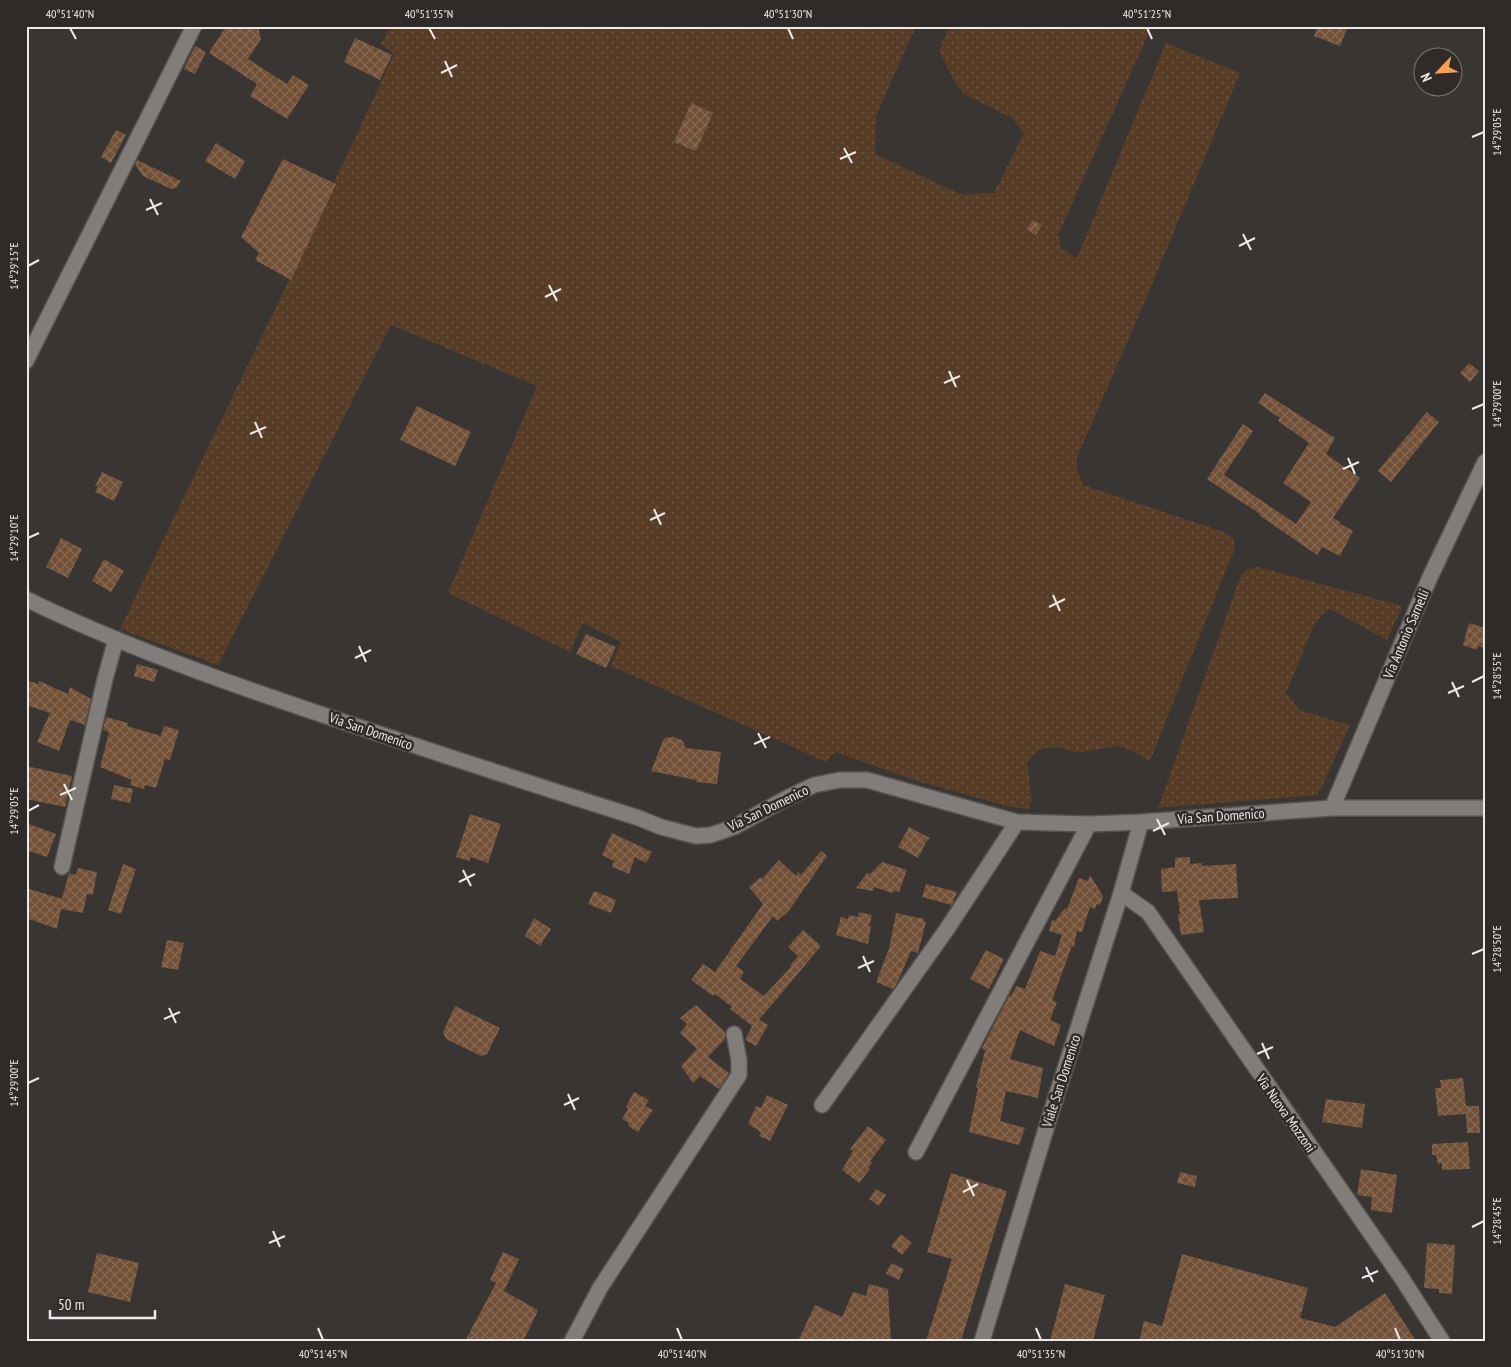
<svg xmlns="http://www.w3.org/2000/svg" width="1511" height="1367" viewBox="0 0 1511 1367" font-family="'PT Sans Narrow',sans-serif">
<defs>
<pattern id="grass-dots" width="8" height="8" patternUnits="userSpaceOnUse" patternTransform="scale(1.25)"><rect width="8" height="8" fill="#573c26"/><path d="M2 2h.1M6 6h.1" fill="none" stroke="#6f5846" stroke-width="1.8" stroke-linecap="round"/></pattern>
<pattern id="building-cross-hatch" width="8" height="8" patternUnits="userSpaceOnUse" patternTransform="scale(1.25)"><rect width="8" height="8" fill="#735137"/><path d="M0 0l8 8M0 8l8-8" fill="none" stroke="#876a54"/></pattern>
</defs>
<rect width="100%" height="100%" fill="#393533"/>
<path fill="url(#grass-dots)" d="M391 26H916L876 116 875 154 960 194 994 193 1024 133 1012 118 964 94 957 86 939 51 949 26H1152L1058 235 1061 248 1077 258 1166 43 1240 73 1146 299 1077 458V468L1083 485 1224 532 1233 538 1235 547 1150 761 1126 748 1116 746 1078 753 1059 747 1040 749 1027 762 1032 800 1028 809 1007 806 917 781 835 752 826 762 611 666 621 642 583 623 570 652 448 593 537 386 391 325 218 665 120 629 288 282 394 54 381 44Z
M1258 567 1403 606 1387 640 1330 609 1322 615 1315 623 1286 693 1299 710 1350 725 1318 795 1158 808 1241 575 1248 569Z"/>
<path fill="url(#building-cross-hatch)" d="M226 26H258L261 39 248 59 287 84 293 75 309 85 287 119 250 96 257 84 209 53Z
M1318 26H1348L1340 46 1314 36Z
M355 38 392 55 380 80 344 62Z
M195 46 206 52 195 74 184 69Z
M691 103 713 113 696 151 674 142Z
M116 130 126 135 111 163 101 157Z
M216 143 245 161 235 179 205 161Z
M283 159 336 184 291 280 255 260 259 253 241 237Z
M137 160 181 181 176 188 171 189 143 176 135 164Z
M1033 220 1042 225 1036 235 1027 229Z
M1469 363 1479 371 1470 382 1460 373Z
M1265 393 1335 438 1326 454 1360 478 1333 518 1340 522 1339 523 1353 531 1340 556 1322 547 1317 555 1259 515 1260 514 1207 479 1243 424 1253 431 1224 475 1296 524 1311 502 1283 483 1309 443 1278 421 1280 418 1258 403Z
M417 406 471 432 455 466 400 440Z
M1427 412 1439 422 1391 482 1378 471Z
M102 472 123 482 114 501 95 492 98 486H95Z
M61 538 82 549 68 578 46 567Z
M104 559 124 571 111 592 92 581Z
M1469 623 1485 628V648L1478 646 1477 650 1463 645Z
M586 634 616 647 606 668 576 654Z
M137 664 158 670 154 682 134 676Z
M26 680 38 684 39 681 68 694 70 687 91 699 85 725 70 720 59 751 37 742 50 713 26 705Z
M106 717 128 723 127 726 161 736 164 726 179 730 170 760 165 759 156 788 145 785 144 789 130 785 132 780 100 767 109 732 103 730Z
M673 737 682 740 686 748 721 752 717 784 696 782V780L651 771 664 738Z
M26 766 72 776 65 807 26 799Z
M114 785 133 789 130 803 111 799Z
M470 814 501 824 488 863 471 857 469 861 456 857Z
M29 824 56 834 47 857 26 850V830Z
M909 827 930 838 926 842 918 858 898 847Z
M612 833 652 852 646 863 635 857 629 874 612 867 614 861 602 855Z
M821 851 827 856 788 912 777 921 773 916 736 966 744 972 740 979 764 996 791 967 790 966 798 956 788 947 803 930 821 946 759 1020 768 1025 756 1046 745 1040 752 1026 730 1009 732 1007 715 994 713 996 691 980 703 964 715 972 763 904 749 887 761 877 762 879 779 860 796 876 798 872 801 875Z
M1190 857V864L1202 863V866L1236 864 1238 898 1199 900 1204 932 1181 935 1178 914H1180L1177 891 1162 892 1161 869 1175 867V858Z
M882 862 907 870 899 892 894 891 892 893 874 887 873 891 856 888 867 873 870 874Z
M123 864 136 869 121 914 108 910Z
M78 868 97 872 93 895 87 894 83 913 61 909 57 929 26 918V888L62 899 69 873 76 875Z
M1090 875 1103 896 1100 905 1097 904 1095 909 1090 907 1082 932 1077 931 1074 947 1072 946 1052 1000 1057 1002 1050 1020 1061 1025 1054 1046 1020 1030 1010 1059 1043 1068 1038 1098 1006 1091 1000 1121 1025 1128 1019 1145 969 1132 978 1088 976 1087 985 1051 982 1048 1009 996H1011L1016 986 1025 989 1040 951 1055 956 1062 935 1049 931 1052 920 1055 921 1065 908 1067 909 1079 878 1088 881Z
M926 884 957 892 952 905 922 897Z
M594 891 616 900 611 913 588 904Z
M859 912 872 915 869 926H871L868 944 836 935 841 917 848 919 849 915 858 917Z
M896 913 924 919 923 921 926 922 918 953 911 951 898 981 893 989 876 982 889 949Z
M534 918 551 929 540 946 525 936Z
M167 940 184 943 178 970 161 967Z
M986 950 1004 959 989 989 970 979Z
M696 1005 725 1032V1039L708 1057 729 1073 719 1089 700 1076 693 1083 681 1066 697 1049 680 1033 687 1024 680 1018Z
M455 1006 500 1028 487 1054 481 1056 446 1039 443 1032Z
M1463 1078 1466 1106H1479L1480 1133H1467L1466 1114 1438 1116 1435 1088H1441L1440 1080Z
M634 1092 649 1100 645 1106 653 1110 638 1132 628 1126 629 1123 622 1119 628 1109 626 1107Z
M767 1095 788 1105 770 1141 759 1136 761 1132 748 1124 756 1106 761 1108Z
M1326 1099 1365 1104 1362 1128 1322 1122Z
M868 1126 886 1140 870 1161 872 1163 868 1168 870 1169 859 1183 842 1170 853 1151 850 1149Z
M1468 1142 1470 1169 1442 1170V1163L1438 1164 1436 1155H1432V1144Z
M1361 1169 1397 1175 1392 1213 1371 1210 1372 1197 1357 1195Z
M1180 1172 1197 1176 1195 1187 1177 1183Z
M951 1173 1007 1191 961 1341H926L952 1259 927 1252Z
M876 1189 886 1195 879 1206 869 1199Z
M901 1234 912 1243 902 1255 891 1246Z
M1427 1243 1455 1245 1452 1294 1439 1293V1289L1424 1288Z
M503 1252 519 1259 504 1291 538 1310 535 1317 523 1341H465L496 1283 490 1280Z
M97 1253 139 1263 130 1302 88 1292Z
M1182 1254 1308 1288 1300 1318 1335 1327 1385 1293 1416 1341H1139L1144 1321 1162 1326Z
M891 1263 904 1269 899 1280 886 1274Z
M869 1284 888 1289 891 1341H798L815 1305 842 1317 853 1292 866 1296Z
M1065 1284 1105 1295 1093 1341H1050Z"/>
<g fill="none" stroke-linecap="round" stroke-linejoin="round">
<defs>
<path id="minor" d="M26 361 194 26
M26 599C123 646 225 682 326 716 430 751 535 785 639 818L661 827 696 836 711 835 734 827 787 798 814 785 840 780H867L1017 822 1089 824 1141 822 1332 808H1485
M1332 808 1430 577 1485 462
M62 867 105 679 116 639
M1121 893 1148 912 1401 1277 1442 1341
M822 1105 947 929 1017 822
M916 1152 1089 824
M572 1341 600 1288 739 1075V1060L734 1034
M982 1341 1049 1119 1121 893 1141 822"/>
</defs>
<use href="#minor" stroke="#555250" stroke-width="18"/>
<use href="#minor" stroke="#817d7a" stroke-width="15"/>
</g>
<path fill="none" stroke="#edeae9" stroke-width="2" d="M70 28 76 39M429 28 435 39M788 28 793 39M1147 28 1152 39M445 61 452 77M441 73 457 65M1472 137 1484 132M844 148 852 163M840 159 856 152M150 199 158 215M146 210 162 203M1243 234 1251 250M1239 246 1255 238M28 266 39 260M549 285 557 301M545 297 561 289M949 371 956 387M944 383 960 376M1472 409 1484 404M255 422 262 438M250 434 266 427M1348 458 1355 474M1343 469 1359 462M654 509 661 525M650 520 665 513M28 538 39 533M1053 595 1060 611M1049 607 1065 599M359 646 366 662M355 658 371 650M1452 682 1459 697M1472 682 1484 676M1448 693 1464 686M758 733 766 748M754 744 770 737M64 784 72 800M60 795 76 788M28 811 39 805M1157 819 1165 835M1153 831 1169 823M463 870 471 886M459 882 475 874M1472 954 1484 949M863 956 870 972M858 968 874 961M169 1008 176 1023M164 1019 180 1012M1262 1043 1269 1059M1257 1054 1273 1047M28 1083 39 1078M568 1094 575 1110M564 1105 579 1098M967 1180 974 1196M963 1192 978 1184M1472 1227 1484 1221M273 1231 280 1247M269 1243 285 1236M1366 1267 1373 1282M1362 1278 1378 1271M318 1328 323 1340M677 1328 682 1340M1036 1328 1041 1340M1395 1328 1400 1340"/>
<g text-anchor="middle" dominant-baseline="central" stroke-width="5" stroke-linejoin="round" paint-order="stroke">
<g font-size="14" fill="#edeae9" stroke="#2f2b29">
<text transform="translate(1406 634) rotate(-67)">Via Antonio Sarnelli</text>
<text transform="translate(371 731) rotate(19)">Via San Domenico</text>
<text transform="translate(768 808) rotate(-26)">Via San Domenico</text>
<text transform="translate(1221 816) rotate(-4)">Via San Domenico</text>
<text transform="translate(1061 1081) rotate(-72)">Viale San Domenico</text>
<text transform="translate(1286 1113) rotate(55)">Via Nuova Mozzoni</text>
</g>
</g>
<rect width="1511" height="1367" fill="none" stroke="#2f2b29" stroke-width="55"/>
<g transform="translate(1438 72) rotate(245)"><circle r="24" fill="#2f2b29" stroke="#7b7776"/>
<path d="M0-4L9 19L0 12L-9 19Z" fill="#fa9f4f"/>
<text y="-8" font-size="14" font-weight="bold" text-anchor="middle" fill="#edeae9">N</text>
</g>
<path d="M50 1310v8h105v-8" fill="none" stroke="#edeae9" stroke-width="2.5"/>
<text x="58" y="1310" font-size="15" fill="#edeae9" stroke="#2f2b29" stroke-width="4" paint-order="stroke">50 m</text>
<rect x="28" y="28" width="1456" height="1312" fill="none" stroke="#edeae9" stroke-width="2"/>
<g font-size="12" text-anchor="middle" fill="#edeae9">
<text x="70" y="18">40°51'40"N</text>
<text x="429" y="18">40°51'35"N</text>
<text x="788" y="18">40°51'30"N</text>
<text x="1147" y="18">40°51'25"N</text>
<text transform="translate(1497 132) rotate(-90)" y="4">14°29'05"E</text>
<text transform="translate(14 266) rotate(-90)" y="4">14°29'15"E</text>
<text transform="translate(1497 404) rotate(-90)" y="4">14°29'00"E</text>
<text transform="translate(14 538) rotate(-90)" y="4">14°29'10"E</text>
<text transform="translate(1497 676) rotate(-90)" y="4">14°28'55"E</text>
<text transform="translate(14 811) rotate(-90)" y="4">14°29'05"E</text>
<text transform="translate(1497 949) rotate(-90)" y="4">14°28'50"E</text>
<text transform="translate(14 1083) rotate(-90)" y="4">14°29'00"E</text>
<text transform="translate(1497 1221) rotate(-90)" y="4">14°28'45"E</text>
<text x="323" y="1358">40°51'45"N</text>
<text x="682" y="1358">40°51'40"N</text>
<text x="1041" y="1358">40°51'35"N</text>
<text x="1400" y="1358">40°51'30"N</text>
</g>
</svg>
